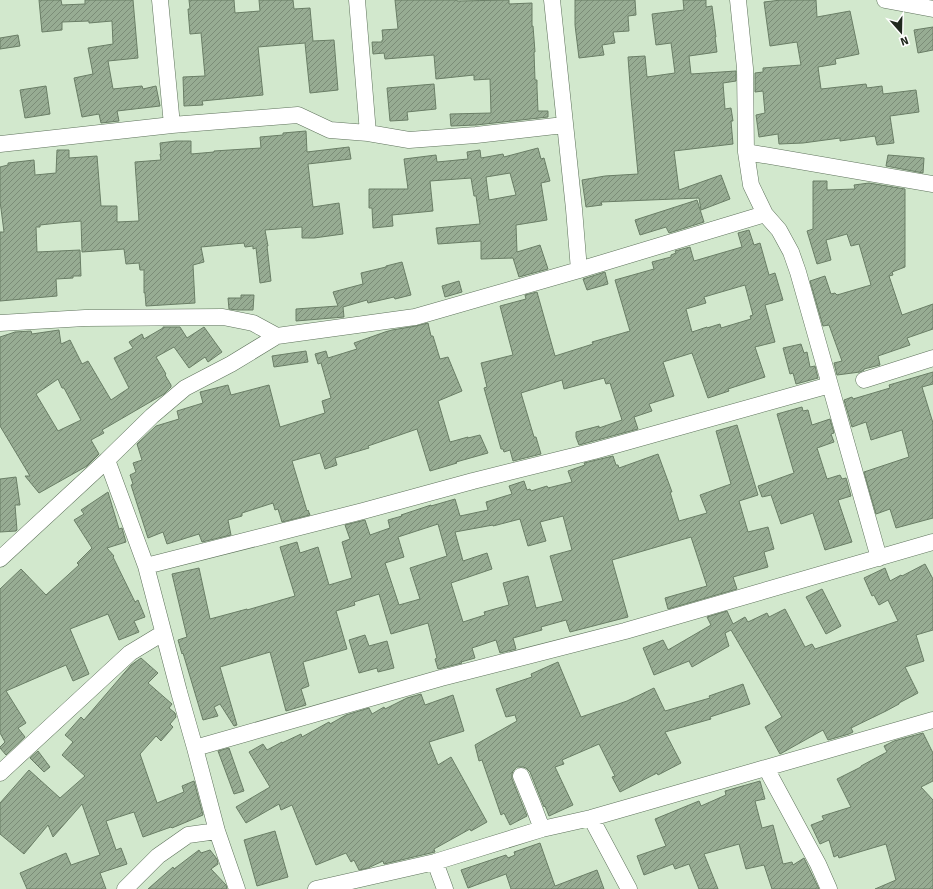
<svg xmlns="http://www.w3.org/2000/svg" width="933" height="889" viewBox="0 0 933 889" font-family="Signika,sans-serif">
<defs>
<pattern id="building-hatch" width="6" height="6" patternUnits="userSpaceOnUse"><rect width="6" height="6" fill="#97ac93"/><path d="M-1 1l2-2M0 6l6-6M5 7l2-2" fill="none" stroke="#7b8c77"/></pattern>
</defs>
<rect width="100%" height="100%" fill="#d2e8cd"/>
<path fill="url(#building-hatch)" stroke="#6a7e66" fill-rule="evenodd" d="M39 0H61L62 5 85 4V0H133L138 58 108 61 113 89 142 86 143 89 156 86 160 106 117 111 119 121 101 123 99 114 82 117 74 78 93 74 88 48 113 44 112 21 89 23V21L62 22V30L42 32Z
M189 0H234L235 13 260 11 259 0H293L294 9 310 8 313 41 334 40 338 90 310 93 305 43 258 47 263 95 202 101 203 105 184 106 183 77 205 76 201 33 190 34 188 9H190Z
M395 0H457V1L509 0V4L532 3V26H533L535 52H534L535 80H537V88L538 111H548V117L476 125 451 126 450 114 491 113 490 79 474 80V75L436 79 434 55 385 59 384 53 373 54 372 42H382V40H383L382 30 398 29Z
M575 0H635L636 15 628 16 629 31 613 32 615 43 602 45 604 55 579 58 575 25Z
M683 0H706V7L712 6 716 37H715L717 52 689 56 691 74 736 71V81L723 83 725 109 731 108 733 121H731L733 144 674 151 679 190 721 175 730 199 701 210 699 198 601 202 602 205 586 207 582 180 605 176 638 174 631 98 628 57 645 56 647 77 675 73 671 43 656 45 652 14 684 10Z
M781 0H816L817 17 850 11 859 54 835 59 836 64 818 67 821 89 866 84 867 88 882 86 883 94 916 90 919 112 890 116 894 143 877 145 875 136 840 141V138L803 143 779 144 778 134 759 137 756 115 765 113 763 91 755 92V73L763 72V68L801 65 797 42 770 46 764 2Z
M933 27V50L918 53 914 30Z
M18 35 20 46 0 49V38Z
M434 84 436 109 407 112 408 120 390 121 387 88Z
M46 86 50 114 25 118 20 90Z
M306 131 307 152 349 147 351 159 308 164 313 207 339 203 343 234 314 238H302V227L265 230 268 246H267L271 281 260 283 256 248 253 249V246L245 247 244 243 201 247 204 262 193 265 195 303 146 306 145 293H144V270H140L139 263 126 264 124 249 82 252 81 221 58 223 40 225V227H36L37 252 80 250 81 276H73V278L56 279 57 296 0 301V232H4L0 201V167L8 165V163L34 160 35 175 56 173 57 150H69V158L97 156 101 206H117V222L139 221 135 162 161 160 160 154H161L160 143 176 141H191V154L214 152V151L261 148 260 137 283 135V133Z
M538 148 541 159 544 158 550 181 541 183 547 220 516 225 517 252 540 245 548 269 519 277 513 258 481 259V241L438 244 436 228 480 224 476 196H474L471 178 430 181 433 211 392 215 393 226 373 228 372 208H369V189H408L404 159 436 155 437 162 468 159 467 152 480 150 481 158 503 154 504 157ZM510 173 516 195 489 200 486 177Z
M888 155 924 158 923 173 886 166Z
M813 181H827V190L855 189 854 185 869 183 905 189V267L892 272 893 275 889 276 902 315 933 304V329L907 338 910 345 878 356 880 365 864 369V370L860 372 837 375 834 363 842 361 829 325 823 326 810 281 825 276 831 294 835 293 837 295 871 285 859 244 851 246 847 234 826 240 831 260 817 264 807 231 813 229Z
M697 200 704 222 669 233 666 227 640 235 635 220Z
M749 230 754 245 760 243 769 275 775 273 783 300 765 305 775 342 755 347 765 377 728 389 729 391 708 398 692 353 663 362 674 396 649 404 652 411 634 417 638 429 579 445 576 437V432L599 426V428L622 420 610 383 606 384 604 378 564 389 562 380 521 393 534 437H536L541 454 513 461 510 450 504 452 503 449H501L484 388 487 387 481 363 513 355 500 306 526 299 525 295 537 292 555 356 593 344 592 342 630 331 615 280 654 269 652 262 671 257V255L676 253 675 251 690 247 694 261 742 247 738 233ZM745 285 753 315 750 316 751 319 721 328 720 324 707 328V327L692 332 686 309 706 303 704 297Z
M402 262 411 295 395 299 394 297 368 303 367 300 343 307 344 317 296 321V309L338 306 333 292 363 284 361 273 386 267V266Z
M605 272 608 284 587 290 583 279Z
M459 281 462 292 445 297 442 286Z
M241 295H254L253 310H238L229 309 228 298H241Z
M428 323 431 336H433L440 359 448 357 462 391 438 401 450 442 468 437V438L480 435 488 453 456 462 457 463 430 471 417 429 368 446 369 448 335 458 337 465 325 469 320 453 292 461 307 511 308 510 310 515 282 522 278 509 275 510 273 503 242 513V516L228 520 231 535 202 542 199 534 167 544 163 532 148 538 131 485 133 484 130 475 136 472 133 463 142 460 137 444 156 426 179 419 177 411 203 403 200 392 228 385 231 395 269 385 280 427 325 413 322 401 331 398 321 363 318 364 315 354 326 351 328 358 357 349 354 343 385 332 392 330 416 326Z
M163 327H180L187 338 204 327 222 352 208 362 205 357 189 368 174 347 156 357 166 374 165 375 171 385V387L164 394 102 430 104 433 91 440 99 454 87 466 39 493 25 476H30L0 426V337L15 332 31 331 32 334 59 330 61 344 70 340 82 364 88 361 111 400 129 388 114 358 133 348 129 342 142 334 144 339 163 328ZM58 379 62 388H64L81 420 58 431 36 394Z
M801 344 804 353 807 352 810 367 815 366 818 378 796 384 793 373 790 374 783 348Z
M306 351 308 362 274 367 272 356Z
M933 372V384L922 387 933 423V518L896 528 890 509 876 514 864 472 909 457 902 430 871 440 866 422 852 427 844 400 852 397 853 399 890 388 889 385Z
M802 407 803 411 808 410 812 425 830 419 834 433 831 434 834 442 817 448 827 479 840 475 842 479 846 478 851 496 838 500 852 542 825 550 813 513 781 524 771 495 762 497 758 486 794 473 777 414Z
M737 425 758 495 739 501 748 532 768 527 774 549 764 552 768 567 733 577 737 589 668 609 665 598 707 586 691 537 612 560 628 617 570 632 566 620 541 627 542 630 513 638 516 649 500 653 496 640 472 648 475 658 461 662 462 663 438 669 435 659 437 658 428 623 391 634 379 594 354 602 355 605 336 611 347 649 303 662 309 686 301 689 306 705 286 711 270 652 220 667 237 725 234 726 220 704 214 707 218 716 203 720 183 653 182 654 178 640 187 637 172 574 199 568 210 619 247 609V610L295 596 280 547 297 542 300 553 318 547 329 585 352 578 342 542 350 539 345 525 365 520 370 535 390 528 388 520 402 516 401 515 431 505V506L455 499 460 516 488 510 486 502 512 494 509 486 524 481 527 490 530 489 531 491 547 486 548 488 572 482 568 471 585 465 584 463 613 456 616 465H618L619 468 658 454 672 492H670L679 521 707 513 700 495 731 484 716 431ZM563 516 572 550 550 556 563 601 536 608 528 576 503 583 509 605 484 612 485 615 463 622 451 583 492 569 487 553 463 561 455 532 493 525V526L520 519 528 546 546 541 540 522ZM438 524 447 556 410 568 420 599 399 605 385 563 404 557 398 537Z
M16 477 20 505H15L17 530 16 531 0 532V479Z
M108 492 119 529 122 528 126 542 107 548 114 556 113 557 135 602 138 600 145 617 134 621 139 632 119 640 108 614 70 629 89 674 73 681 66 665 6 691 26 723 18 728 25 737 6 755 0 748V747L5 742 0 733V589L21 569 46 595 79 565 77 563 92 548 74 520 84 514 81 510Z
M925 564 933 579V630L916 635 924 661 905 667 918 693 899 703V704L886 711 851 728 853 732 849 734 828 740 823 730 780 754 765 727 782 717 731 630 725 633 729 646 692 667 689 661 654 675 643 648 663 640 668 650 711 625 707 617 727 611 733 624 745 617 748 622 767 613 769 617 785 609 805 647 812 644 815 649 898 621 888 600 879 605 874 595 872 596 864 578 885 568 890 581 901 575 902 576Z
M822 589 841 626 826 634 806 597Z
M365 635 369 646 387 641 394 668 378 672 377 668 359 673 349 640Z
M141 658 158 673 148 683 172 704 169 708 175 713 176 717 170 724 173 727 161 741 156 736 140 754 157 803 184 792 182 786 194 781 203 815 172 828 171 827 143 837 134 812 106 821 116 850 121 848 127 864 100 873 106 889H27L20 873 66 853 71 865 100 855 82 804 53 837 48 825 24 854 0 834V803L29 770 60 798 85 776 62 755 73 742 65 735 81 717 84 720 131 665Z
M558 662 581 717 627 701 654 688 665 711 710 698 709 696 743 684 750 704 710 717 711 719 665 732 681 763 658 775 657 773 620 792 612 777 615 776 599 744 562 760 564 764 555 767 573 805 549 816 545 806 544 807 530 772 526 768 523 767H517L513 771 512 774V779L527 816 510 825 504 813 501 815 482 760 479 761 475 745 517 721 515 715 506 717 496 689 532 677 531 674Z
M421 694 425 705 453 695 464 731 429 742 438 765 451 757 487 822 471 831 470 829 434 849 435 852 384 864 383 861 368 868 359 870 354 860 351 862 346 853 316 865 292 805 281 810 279 804 246 823 236 807 270 787 249 752 263 744 267 750 282 742V743L301 734 302 737 329 722 330 724 346 715 369 708 372 714 384 707 385 709 407 698Z
M923 733 933 753V781L921 787 933 800V889H875L896 880 886 844 839 858 838 855 834 857 829 840 820 844 811 825 824 820 822 816 851 807 837 779 861 767V766L887 752 884 746 894 741Z
M229 748 244 791 234 794 218 751Z
M38 751 50 767 44 772 30 758Z
M760 781 765 799 755 801 762 828 773 825 783 864 792 862 793 865 804 858 819 889H772L764 865 746 869 739 844 704 854 718 889H699L689 864 675 869 673 864 644 875 637 856 666 846 655 819 699 801 701 806 726 795 725 791Z
M275 831 288 877 257 886 244 840Z
M540 843 555 886 597 870 604 889H511L506 874 468 888 461 870 506 855 508 858 515 855 514 852Z
M199 850 201 853 210 850 217 859 218 864 211 869 226 885 227 889H148L173 867 174 869Z"/>
<g fill="none" stroke-linecap="round" stroke-linejoin="round">
<defs>
<path id="minor" d="M160 0 172 125
M357 0 368 133
M552 0 574 209 579 270
M738 0 745 68 746 152 751 185 765 214 779 230 791 252 798 272 830 385
M885 0 933 9
M0 144 172 125 298 115 330 130 368 133 409 140 476 135 564 125
M746 152 933 184
M0 323 85 318 223 317 253 323 277 336
M864 380 933 358
M107 460 146 566 179 692 195 748 217 831 237 889
M0 559 107 460 152 416 185 388 231 364 277 336 415 317 579 270 765 214
M146 566 363 511 473 481 594 451 830 385 879 558
M195 748 441 678 625 631 933 542
M766 768 818 864 829 889
M0 773 130 653 163 633
M591 818 629 889
M542 829 591 818 933 720
M435 862 445 889
M125 889 158 856 188 835 217 831
M316 889 435 862 542 829 533 805 521 776"/>
</defs>
<use href="#minor" stroke="#5e725b" stroke-width="17"/>
<use href="#minor" stroke="#fff" stroke-width="16"/>
</g>
<g transform="translate(901 32) rotate(160)" stroke="#ffffff" stroke-width="3" paint-order="stroke">
<path d="M0-3L7 15L0 10L-7 15Z" fill="#20281e"/>
<text y="-6" font-size="11" font-weight="bold" text-anchor="middle" fill="#20281e">N</text>
</g>
</svg>
